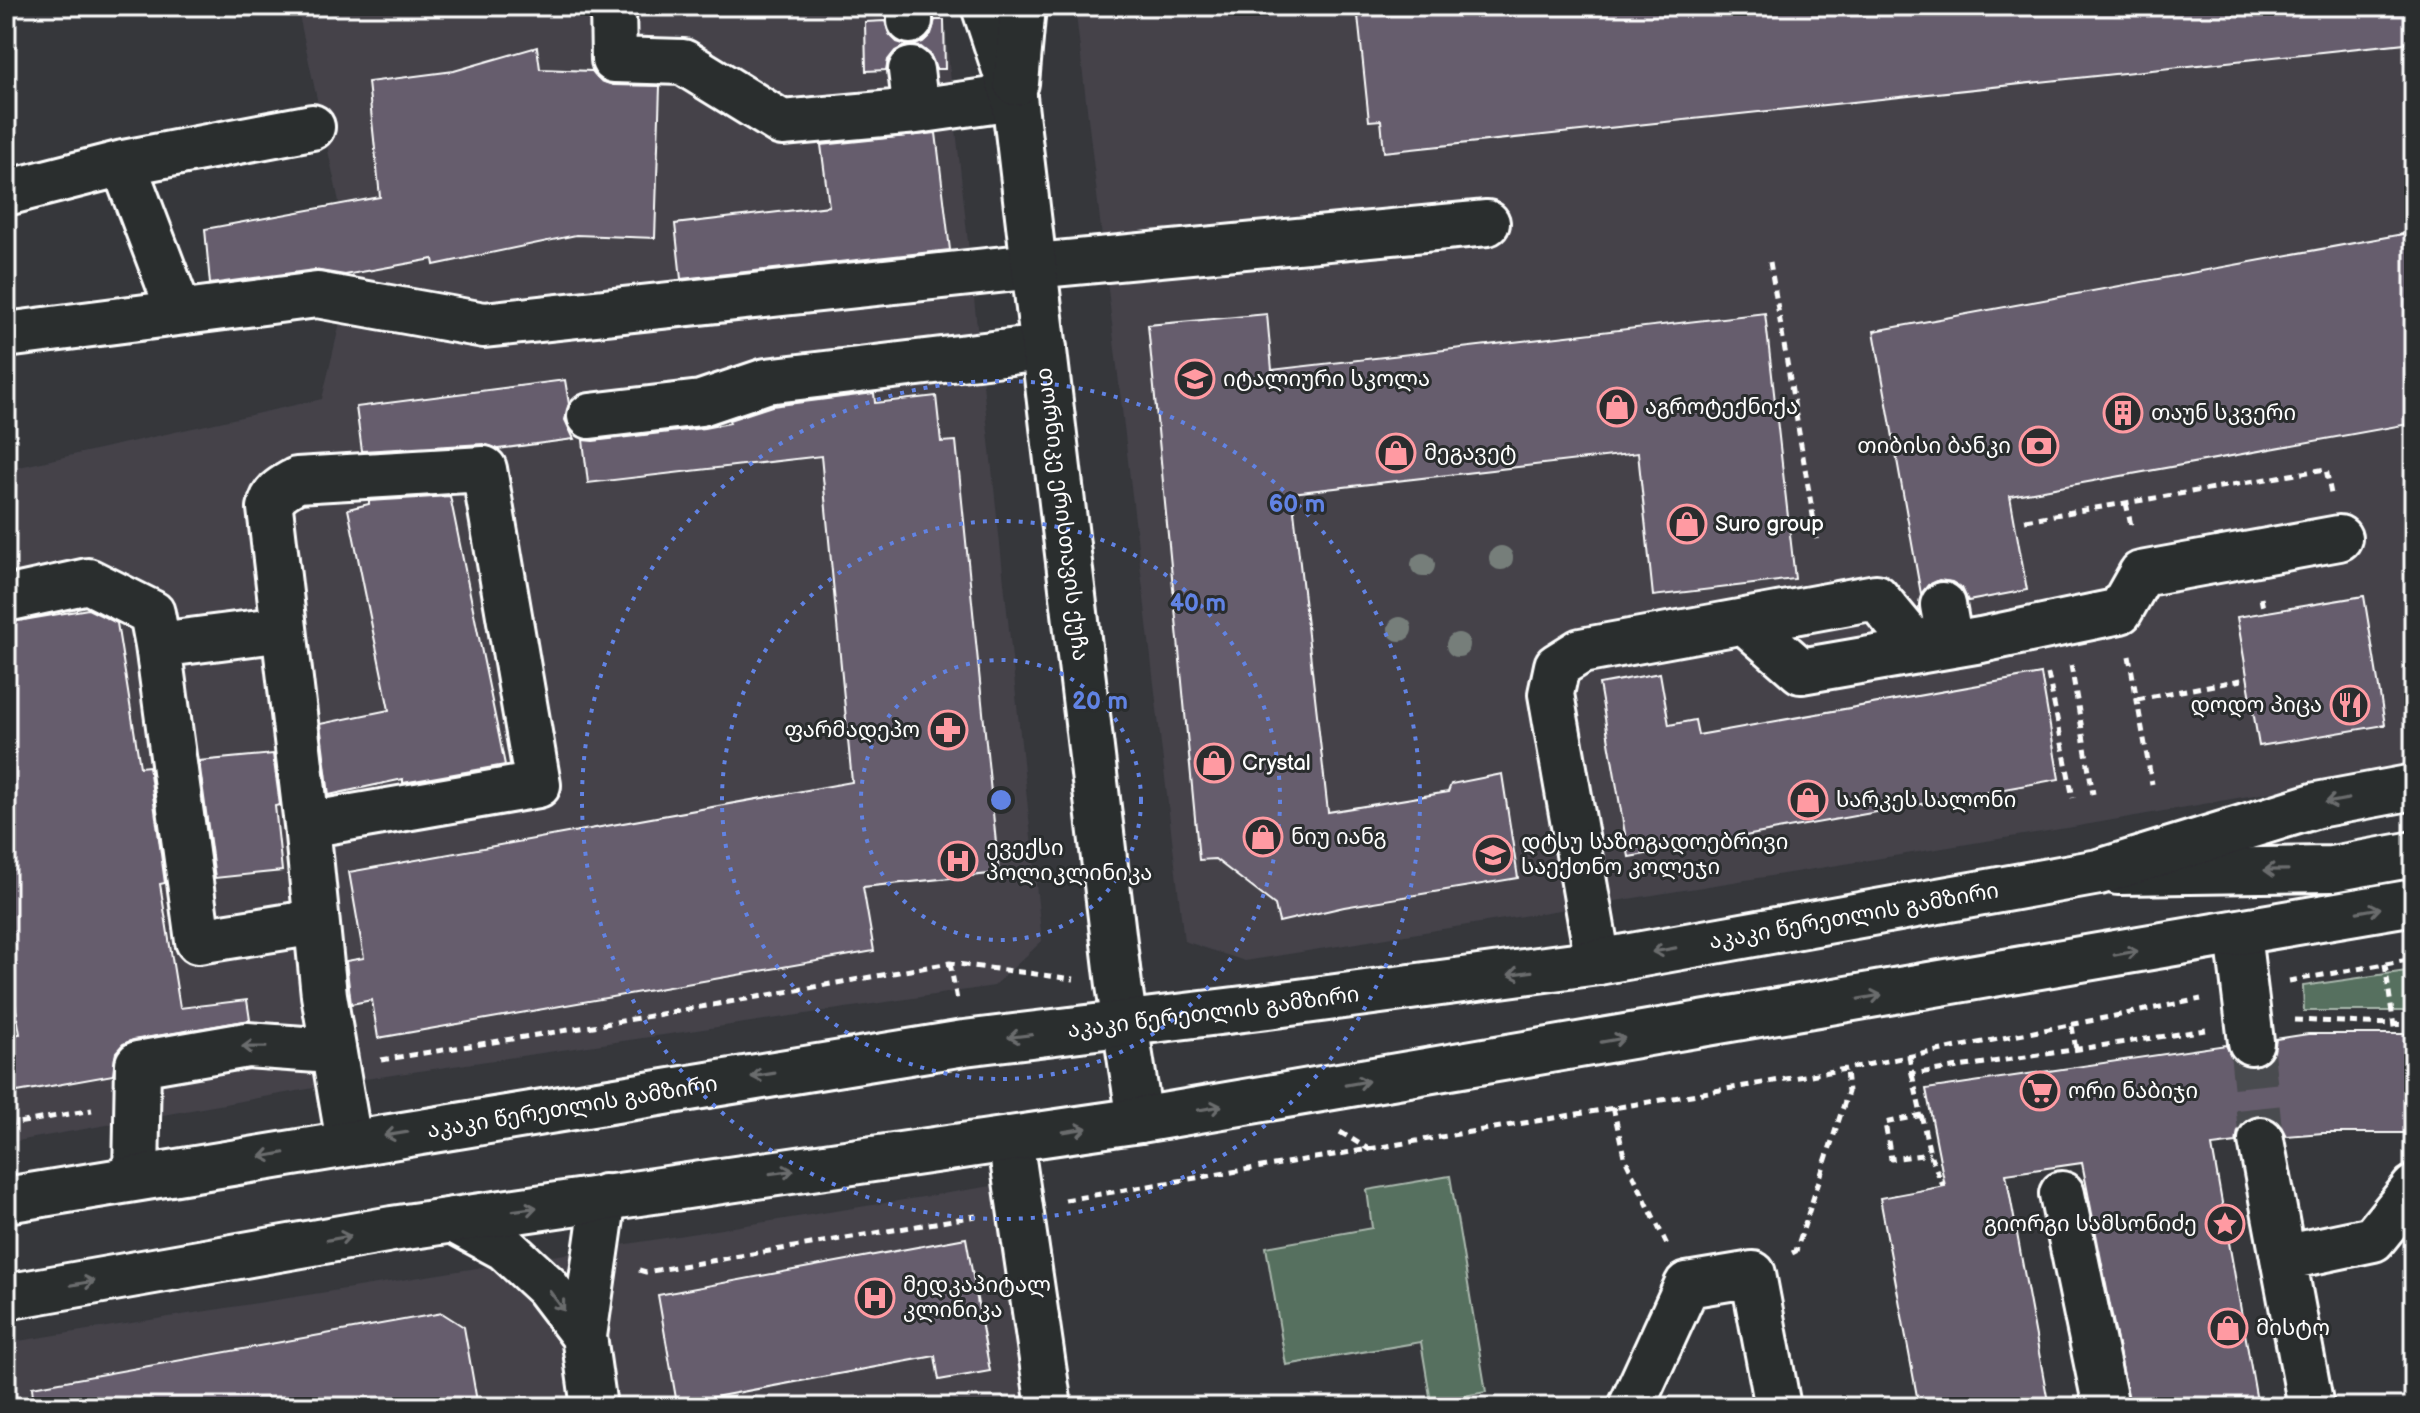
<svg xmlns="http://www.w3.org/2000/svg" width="2420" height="1413" viewBox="0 0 2420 1413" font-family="'Balsamiq Sans','Noto Sans Georgian',sans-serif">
<rect width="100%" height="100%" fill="#36373b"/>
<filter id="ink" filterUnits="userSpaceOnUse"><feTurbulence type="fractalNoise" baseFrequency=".0125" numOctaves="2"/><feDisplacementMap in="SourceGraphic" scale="16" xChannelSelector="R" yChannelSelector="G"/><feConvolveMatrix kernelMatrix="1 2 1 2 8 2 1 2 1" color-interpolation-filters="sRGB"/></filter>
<g filter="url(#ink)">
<path fill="#44424a" d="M297 6H943L1042 941 994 986 359 1080 6 1143V470L322 399 353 267Z
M1075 6H2414V767L2073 827 1245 961 1184 941Z
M992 1186 1027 1407H6V1343Z"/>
<path fill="#56705e" stroke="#aab8ae" stroke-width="2" d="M2414 970V1011H2304L2303 986Z
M1450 1176 1486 1392 1431 1402 1421 1342 1286 1365 1266 1247 1372 1228 1367 1190Z"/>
<path fill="#665d6d" stroke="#fff" stroke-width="2" d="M1357 6H2414V42L1384 152 1381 120 1369 121Z
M935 20H944L945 69H936L930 54 921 47 912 46 923 42 931 34Z
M885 21 889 34 897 42 907 45 895 51 888 60 886 70 866 71 865 22Z
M537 47 540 69 592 71 601 81 613 85 660 86 655 238 576 235 434 265 433 259 345 275 314 270 210 284 205 229 380 197 368 82 454 71Z
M936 133 950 250 681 279 675 224 829 206 821 145Z
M2414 232V423L2010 496 2027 590 1968 601 1962 588 1952 582 1939 580 1928 585 1921 594 1874 331Z
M1765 313 1795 579 1653 596 1638 453 1292 493 1328 812 1448 792 1451 784 1502 774 1518 878 1344 907 1279 922 1275 905 1215 859 1199 860 1148 325 1267 314 1272 370Z
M565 380 569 404 565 420 574 439 498 449 483 444 362 451 356 407Z
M874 393 875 403 936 396 941 442 956 441 999 873 863 887 874 951 378 1038 372 1000 351 1004 346 961 364 958 349 872 852 782 821 456 588 483 583 440 593 441 704 428 730 423 729 420 772 406Z
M450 496 505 765 403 783V779L329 795 320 724 389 710 348 509 369 504V501Z
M2364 596 2385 725 2259 746 2237 617Z
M88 609 117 623 140 767 149 766 165 883 160 884 180 1008 247 1000 250 1020 133 1040 123 1044 116 1052 113 1075 6 1094V1036L20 1034 6 949V623Z
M1660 673 1669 725 1695 720 1698 735 2041 674 2059 779 1629 857 1599 684Z
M273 754 280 805 275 806 282 871 215 878 199 761Z
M2308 1034H2414V1133H2323L2286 1136 2279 1123 2269 1116 2257 1115 2244 1122 2238 1131 2236 1143 2212 1146 2258 1407H2130L2082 1163 2006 1174 2049 1407H1919L1880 1198 1945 1186 1926 1089 2226 1045 2231 1056 2240 1065 2255 1067 2267 1061 2274 1052 2276 1039Z
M966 1238 990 1371 939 1380 935 1356 677 1404 658 1295Z
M442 1313 464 1327 478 1407H34L32 1387Z"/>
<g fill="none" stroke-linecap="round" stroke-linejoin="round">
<path stroke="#4a4b4f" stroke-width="44" stroke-dasharray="44 22" stroke-linecap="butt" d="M2251 1042 2261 1140"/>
<defs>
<path id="minor" d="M613 6 614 60 683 62 782 123 916 111
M910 21V6
M911 70 916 111 1014 97
M123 163 179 311
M6 193 123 163 312 127
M6 335 317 295 484 325 1034 266 1487 223
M590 416 701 403 766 381 1044 348
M6 599 88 581 152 613 158 645
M1943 605 1950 644
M1745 622 1801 671 1981 640 2120 611 2141 574 2339 538
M284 629 158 645 198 941 316 922
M307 825 538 785 484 469 297 480C283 488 273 492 270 508L307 825 324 995 349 1142
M2118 872 2332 869 2414 854
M2238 934 2251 1042
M1598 962 1551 694 1557 666 1581 651 1876 597 1919 649
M1010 1139 1049 1407
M2261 1140 2311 1407
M136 1178 138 1064 247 1045 332 1051
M2062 1194 2106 1407
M453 1220 505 1248 546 1286 584 1336 604 1197
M2283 1258 2373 1239 2414 1188
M584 1336 594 1407
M1631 1407 1687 1285 1753 1274 1778 1407"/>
<g id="major">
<path id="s1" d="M984 6 1014 97 1119 985 1140 1120"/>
<path d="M1016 83 1023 6"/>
<path id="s2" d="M6 1200 964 1043 1268 1006 1598 962 2099 872 2317 805 2414 787"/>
<path d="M6 1297 392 1229 1140 1120 2414 902"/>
</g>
</defs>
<use href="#minor" stroke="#fff" stroke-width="50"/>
<use href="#major" stroke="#fff" stroke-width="50"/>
<path stroke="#fff" stroke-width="5" stroke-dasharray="8 6" stroke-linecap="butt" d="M1770 262 1817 539
M2126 503 2132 530
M2025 520 2326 469 2331 494
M2261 598 2264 613
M2129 656 2152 784
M2071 665 2093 794
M2048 674 2073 798
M2137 699 2247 679
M950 963 957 1000
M2385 964 2395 1034
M2289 981 2414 959
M2294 1020 2414 1025
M2072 1026 2076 1050
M1909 1056 1912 1074 2206 1030
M381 1060 599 1025 950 963 1074 979
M1912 1074 1930 1154 1943 1186
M1613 1107 1624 1156 1668 1247
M1922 1115 1885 1123 1891 1159 1930 1154
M6 1125 92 1110
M1340 1132 1370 1150
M1065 1200 1846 1069 2201 999
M1792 1253 1796 1251 1848 1092 1846 1070
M639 1270 646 1272 976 1216"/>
<use href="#minor" stroke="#2a2d2e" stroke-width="44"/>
<use href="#major" stroke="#2a2d2e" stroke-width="44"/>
</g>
<g fill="#767e7a">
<circle cx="1501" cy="558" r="12"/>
<circle cx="1423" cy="565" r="12"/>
<circle cx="1400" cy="629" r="12"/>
<circle cx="1458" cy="645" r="12"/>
</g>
<defs><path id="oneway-shaft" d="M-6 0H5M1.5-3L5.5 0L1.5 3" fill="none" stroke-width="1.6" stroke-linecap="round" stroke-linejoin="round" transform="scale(2)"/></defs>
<g stroke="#6a6c6d">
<use href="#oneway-shaft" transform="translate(2337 801) rotate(170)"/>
<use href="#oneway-shaft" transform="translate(2276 870) rotate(179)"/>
<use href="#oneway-shaft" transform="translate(2369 910) rotate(-10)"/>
<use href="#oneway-shaft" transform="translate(1664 950) rotate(170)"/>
<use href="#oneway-shaft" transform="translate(2126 953) rotate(-10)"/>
<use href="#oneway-shaft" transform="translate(1520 973) rotate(172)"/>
<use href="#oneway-shaft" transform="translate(1870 997) rotate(-10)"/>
<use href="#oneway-shaft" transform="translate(1020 1036) rotate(173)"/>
<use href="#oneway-shaft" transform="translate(1613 1040) rotate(-10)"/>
<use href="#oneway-shaft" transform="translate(254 1047) rotate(-179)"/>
<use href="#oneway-shaft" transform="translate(763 1075) rotate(171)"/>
<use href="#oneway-shaft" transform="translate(1357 1083) rotate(-10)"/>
<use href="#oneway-shaft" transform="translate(1210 1108) rotate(-10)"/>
<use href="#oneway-shaft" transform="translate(1075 1130) rotate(-9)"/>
<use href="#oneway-shaft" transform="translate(396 1134) rotate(171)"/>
<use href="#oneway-shaft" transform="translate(272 1155) rotate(170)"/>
<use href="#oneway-shaft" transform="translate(782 1172) rotate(-8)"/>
<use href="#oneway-shaft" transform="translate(525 1209) rotate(-8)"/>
<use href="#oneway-shaft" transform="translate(339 1238) rotate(-10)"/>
<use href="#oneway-shaft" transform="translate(83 1283) rotate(-10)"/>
<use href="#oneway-shaft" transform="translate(557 1301) rotate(53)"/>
</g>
</g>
<g fill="none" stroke="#6183e4" stroke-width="4" stroke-dasharray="4 8">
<circle cx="1001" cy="800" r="140"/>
<circle cx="1001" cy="800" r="279"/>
<circle cx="1001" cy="800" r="419"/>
</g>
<defs>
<symbol id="school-ring" viewBox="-11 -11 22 22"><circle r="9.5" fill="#2a2d2e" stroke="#ff9aa2" stroke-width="1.5"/><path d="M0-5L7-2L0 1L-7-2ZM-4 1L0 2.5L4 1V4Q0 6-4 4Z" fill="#ff9aa2"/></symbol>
<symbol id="shop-ring" viewBox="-11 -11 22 22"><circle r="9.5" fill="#2a2d2e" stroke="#ff9aa2" stroke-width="1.5"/><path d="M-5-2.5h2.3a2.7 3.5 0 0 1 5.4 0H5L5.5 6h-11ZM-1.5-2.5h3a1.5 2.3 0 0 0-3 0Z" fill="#ff9aa2"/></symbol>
<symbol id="building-ring" viewBox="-11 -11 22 22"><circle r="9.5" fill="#2a2d2e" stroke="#ff9aa2" stroke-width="1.5"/><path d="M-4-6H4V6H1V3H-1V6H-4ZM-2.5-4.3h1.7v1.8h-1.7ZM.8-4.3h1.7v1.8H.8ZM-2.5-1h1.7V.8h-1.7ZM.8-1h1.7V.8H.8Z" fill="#ff9aa2"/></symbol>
<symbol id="bank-ring" viewBox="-11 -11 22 22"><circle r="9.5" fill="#2a2d2e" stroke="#ff9aa2" stroke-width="1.5"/><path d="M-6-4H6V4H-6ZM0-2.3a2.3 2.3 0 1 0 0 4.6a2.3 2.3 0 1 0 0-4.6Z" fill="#ff9aa2"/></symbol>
<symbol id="restaurant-ring" viewBox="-11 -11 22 22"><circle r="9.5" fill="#2a2d2e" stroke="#ff9aa2" stroke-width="1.5"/><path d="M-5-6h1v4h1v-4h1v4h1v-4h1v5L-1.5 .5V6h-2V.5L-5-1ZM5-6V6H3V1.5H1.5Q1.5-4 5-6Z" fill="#ff9aa2"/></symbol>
<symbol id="pharmacy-ring" viewBox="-11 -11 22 22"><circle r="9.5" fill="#2a2d2e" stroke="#ff9aa2" stroke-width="1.5"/><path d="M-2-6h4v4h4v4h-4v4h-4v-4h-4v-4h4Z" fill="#ff9aa2"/></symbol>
<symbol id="university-ring" viewBox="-11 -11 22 22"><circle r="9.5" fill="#2a2d2e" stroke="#ff9aa2" stroke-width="1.5"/><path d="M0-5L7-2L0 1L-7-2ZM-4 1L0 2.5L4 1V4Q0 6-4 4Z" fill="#ff9aa2"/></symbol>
<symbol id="hospital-ring" viewBox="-11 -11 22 22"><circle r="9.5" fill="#2a2d2e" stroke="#ff9aa2" stroke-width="1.5"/><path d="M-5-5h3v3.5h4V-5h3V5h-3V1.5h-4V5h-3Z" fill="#ff9aa2"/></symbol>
<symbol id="supermarket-ring" viewBox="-11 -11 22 22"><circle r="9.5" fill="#2a2d2e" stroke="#ff9aa2" stroke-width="1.5"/><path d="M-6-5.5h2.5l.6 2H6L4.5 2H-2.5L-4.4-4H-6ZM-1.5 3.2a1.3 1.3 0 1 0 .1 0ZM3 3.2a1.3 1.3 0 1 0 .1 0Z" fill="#ff9aa2"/></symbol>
<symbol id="sight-ring" viewBox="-11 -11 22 22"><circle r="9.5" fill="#2a2d2e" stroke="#ff9aa2" stroke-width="1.5"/><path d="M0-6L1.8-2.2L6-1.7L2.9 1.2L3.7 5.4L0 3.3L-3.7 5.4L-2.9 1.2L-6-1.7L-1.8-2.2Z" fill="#ff9aa2"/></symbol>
</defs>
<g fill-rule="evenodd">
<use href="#school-ring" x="1173" y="357" width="44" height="44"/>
<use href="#shop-ring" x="1595" y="385" width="44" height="44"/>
<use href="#building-ring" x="2101" y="391" width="44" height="44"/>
<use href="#bank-ring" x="2017" y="424" width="44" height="44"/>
<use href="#shop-ring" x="1374" y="431" width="44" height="44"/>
<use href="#shop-ring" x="1665" y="502" width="44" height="44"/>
<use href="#restaurant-ring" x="2328" y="683" width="44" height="44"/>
<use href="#pharmacy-ring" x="926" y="708" width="44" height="44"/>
<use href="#shop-ring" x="1192" y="741" width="44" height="44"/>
<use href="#shop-ring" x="1786" y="778" width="44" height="44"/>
<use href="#shop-ring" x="1241" y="815" width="44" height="44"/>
<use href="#university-ring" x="1471" y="833" width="44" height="44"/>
<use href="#hospital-ring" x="936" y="839" width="44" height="44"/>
<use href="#supermarket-ring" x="2018" y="1069" width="44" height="44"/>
<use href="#sight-ring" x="2203" y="1202" width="44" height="44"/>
<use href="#hospital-ring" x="853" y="1276" width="44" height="44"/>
<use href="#shop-ring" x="2206" y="1306" width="44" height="44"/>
</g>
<g text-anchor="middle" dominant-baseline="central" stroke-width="6" stroke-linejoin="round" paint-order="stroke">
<g font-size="22" fill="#fff" stroke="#2a2d2e" text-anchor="start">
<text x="1223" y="379">იტალიური სკოლა</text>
<text x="1645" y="407">აგროტექნიქა</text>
<text x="2151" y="413">თაუნ სკვერი</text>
<text x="2011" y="446" text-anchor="end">თიბისი ბანკი</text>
<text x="1424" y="453">მეგავეტ</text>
<text x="1715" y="524">Suro group</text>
<text x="2322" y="705" text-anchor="end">დოდო პიცა</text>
<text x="920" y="730" text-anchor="end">ფარმადეპო</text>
<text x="1242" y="763">Crystal</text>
<text x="1836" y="800">სარკეს სალონი</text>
<text x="1291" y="837">ნიუ იანგ</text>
<text x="1521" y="842">დტსუ საზოგადოებრივი<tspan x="1521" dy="25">საექთნო კოლეჯი</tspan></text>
<text x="986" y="848">ევექსი<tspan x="986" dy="25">პოლიკლინიკა</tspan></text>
<text x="2068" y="1091">ორი ნაბიჯი</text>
<text x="2197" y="1224" text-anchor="end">გიორგი სამსონიძე</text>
<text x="903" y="1285">მედკაპიტალ<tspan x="903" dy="25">კლინიკა</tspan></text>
<text x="2256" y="1328">მისტო</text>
</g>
<g font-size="22" fill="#fff" stroke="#2a2d2e">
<text stroke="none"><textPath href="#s1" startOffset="516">თორნიკე ერისთავის ქუჩა</textPath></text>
<text stroke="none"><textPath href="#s2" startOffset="1870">აკაკი წერეთლის გამზირი</textPath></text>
<text stroke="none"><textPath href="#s2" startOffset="1222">აკაკი წერეთლის გამზირი</textPath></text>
<text stroke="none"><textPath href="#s2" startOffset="574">აკაკი წერეთლის გამზირი</textPath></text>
</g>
</g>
<circle cx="1001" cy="800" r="12" fill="#6183e4" stroke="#2a2d2e" stroke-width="4"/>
<g font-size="24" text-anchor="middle" font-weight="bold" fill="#6183e4" stroke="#2a2d2e" stroke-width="6" stroke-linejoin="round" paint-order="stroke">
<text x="1297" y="512">60 m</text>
<text x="1198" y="611">40 m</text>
<text x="1100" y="709">20 m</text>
</g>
<rect width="2420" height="1413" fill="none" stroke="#2a2d2e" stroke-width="32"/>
<rect x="16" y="16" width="2388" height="1381" fill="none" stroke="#fff" stroke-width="3" filter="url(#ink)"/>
</svg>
